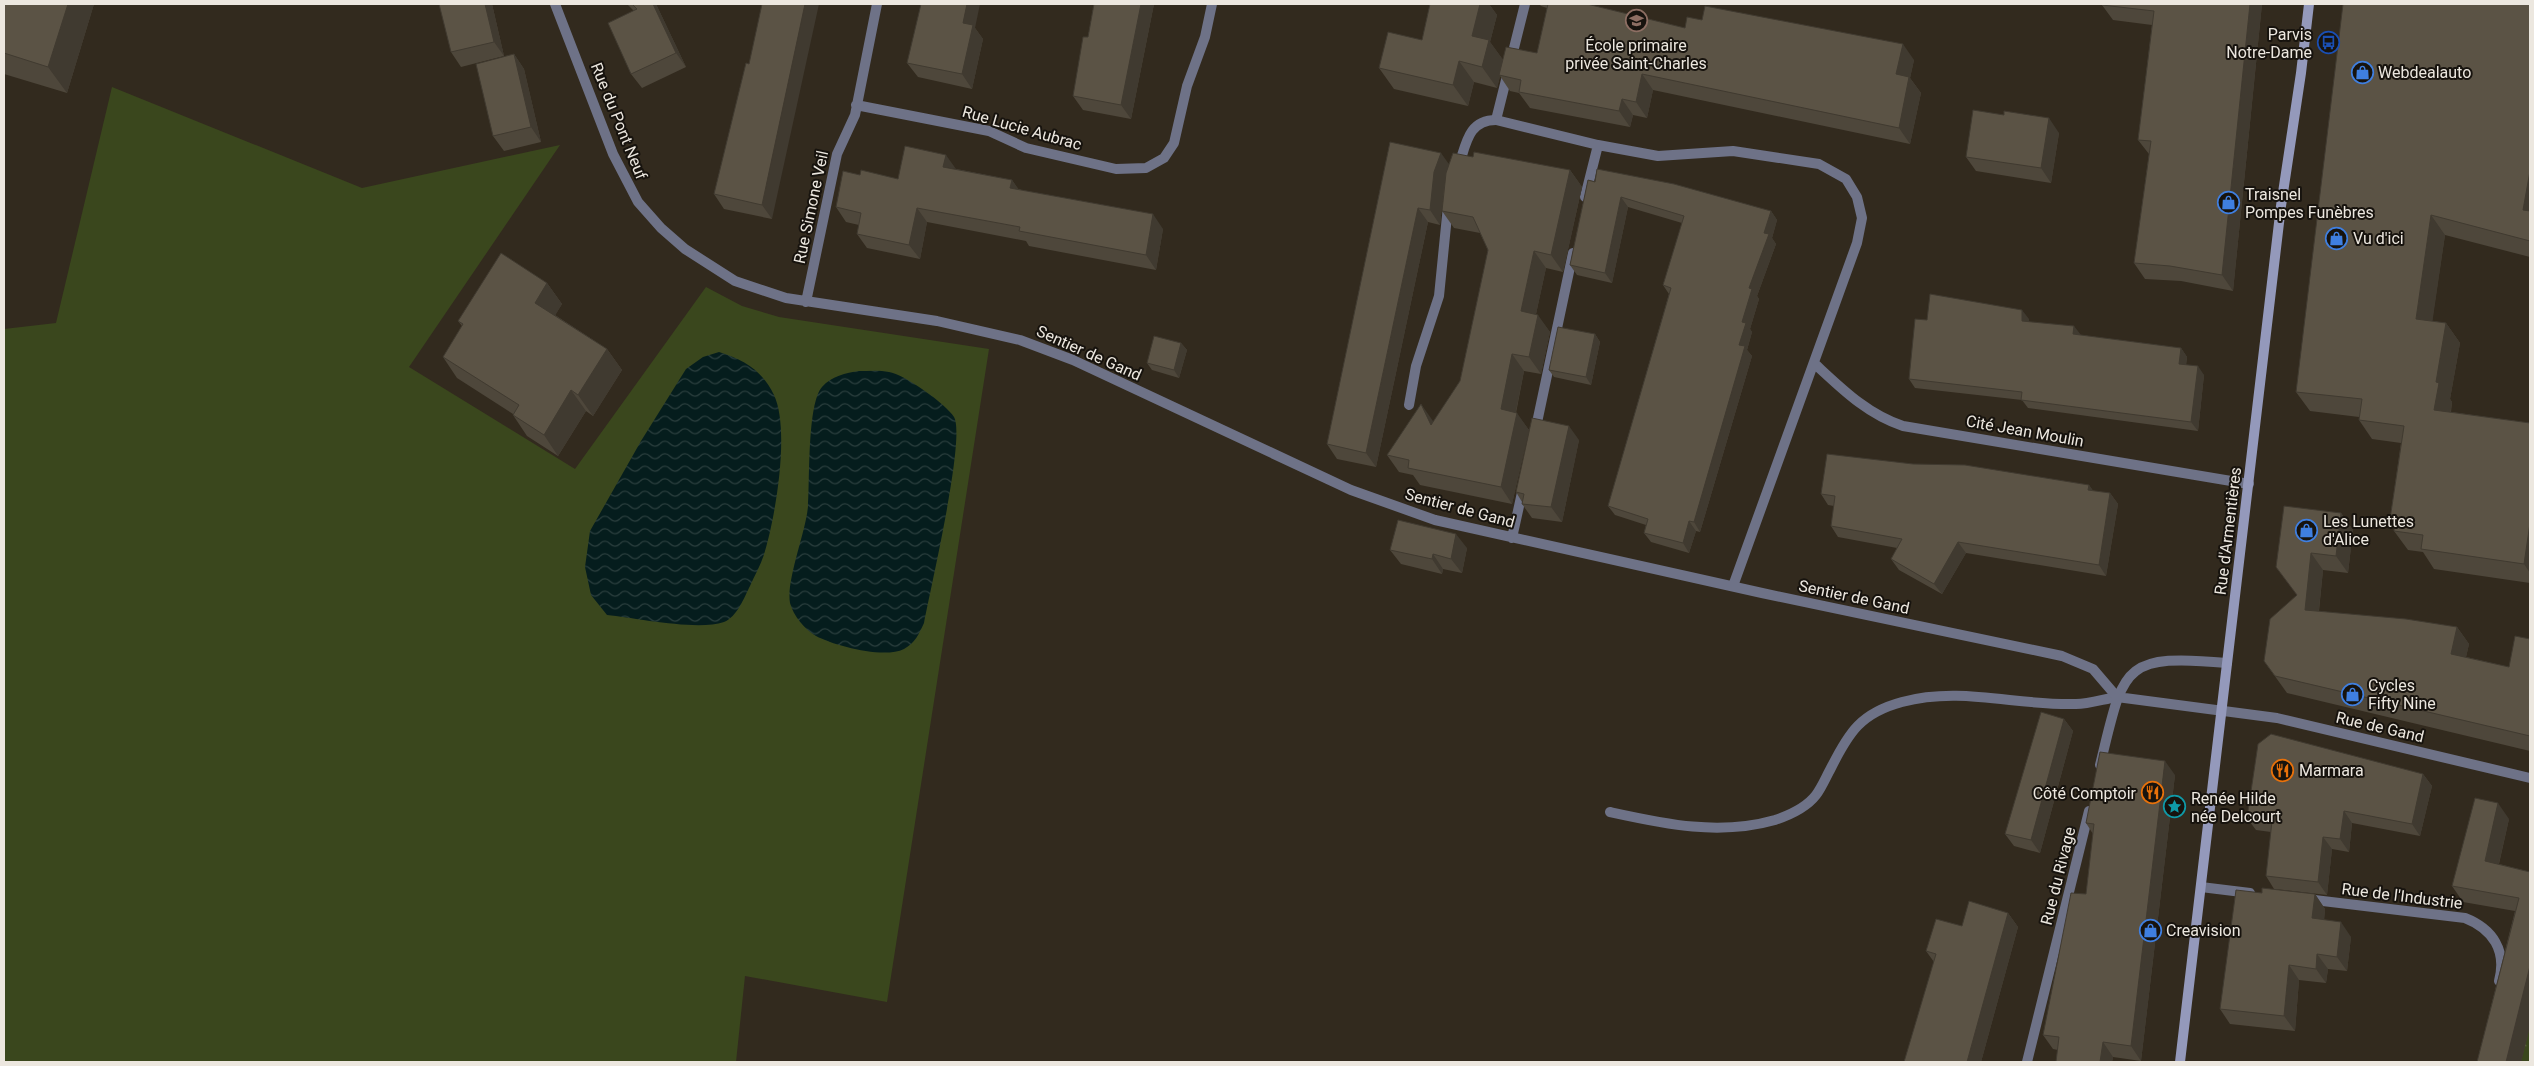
<svg xmlns="http://www.w3.org/2000/svg" width="2534" height="1066" viewBox="0 0 2534 1066" font-family="Roboto,sans-serif">
<defs>
<pattern id="forest-firs" width="22" height="20" patternUnits="userSpaceOnUse" patternTransform="scale(1.25)"><rect width="22" height="20" fill="#3a471d"/><path d="M5 1l3.5 6h-7zM16 11l3.5 6h-7z" fill="#57623d"/></pattern>
<pattern id="water-waves" width="16" height="10" patternUnits="userSpaceOnUse" patternTransform="scale(1.25)"><rect width="16" height="10" fill="#051d1d"/><path d="M0 5q4-4 8 0t8 0" fill="none" stroke="#2a3e3d"/></pattern>
</defs>
<rect width="100%" height="100%" fill="#322a1e"/>
<path fill="#3a471d" d="M112 87 362 188 560 145 409 367 575 469 706 287 742 306 779 317 989 349 887 1002 745 976 736 1062H4V329L56 323Z"/>
<path fill="url(#forest-firs)" d="M2530 1025V1062H2521Z"/>
<path fill="url(#water-waves)" d="M719 352C744 360 762 370 774 395 790 429 776 514 765 551 762 563 755 575 750 586 744 598 737 617 724 622 697 631 636 618 607 615L591 595 585 567 590 531 641 441 686 369 703 357Z
M859 371C869 371 880 370 889 372 904 374 946 404 954 417 966 437 930 591 924 623 919 634 915 643 904 649 884 659 835 646 816 636 805 630 793 615 790 603 786 580 806 532 808 506 810 481 807 404 822 387 831 376 846 373 859 371Z"/>
<g fill="none" stroke-linecap="round" stroke-linejoin="round">
<path stroke="#6e7287" stroke-width="10" d="M1458 168C1466 146 1467 120 1496 120
M1409 405 1416 366 1439 296 1448 206
M1610 812C1665 824 1719 836 1775 820 1790 815 1806 808 1816 795 1822 787 1826 777 1831 768 1849 732 1861 713 1902 702 1961 686 2017 706 2076 704 2089 704 2104 699 2117 697
M2201 887 2250 893
M2306 899 2465 918C2493 929 2507 951 2499 981"/>
<path stroke="#6e7287" stroke-width="10" d="M555 4 613 154 638 202 661 228 685 249 735 281 786 298 937 321 1020 340 1073 360 1351 490 1435 520 1762 593 2062 656 2093 669 2117 697
M1525 4 1496 120 1598 145 1585 197
M856 105 989 131 1026 148 1116 169 1146 168 1164 158 1174 143 1187 86 1205 37 1212 4
M1598 145 1658 156 1733 151 1819 164 1846 179 1857 197 1862 218 1857 243 1733 586
M806 302 837 154 855 115 877 4
M1815 364C1842 389 1867 414 1903 426L2249 484
M1535 432 1573 253
M1512 538 1523 488
M2117 697 2277 718 2530 778
M2100 765C2124 668 2120 653 2227 663
M2027 1062 2089 811"/>
<path stroke="#9499bb" stroke-width="10" d="M2180 1062 2281 206 2301 73 2309 4"/>
</g>
<path fill="#4e473b" d="M4 4H94L67 93 4 74Z
M492 4 504 56 461 67 451 52Z
M627 4H656L686 67 642 88 631 74 634 11Z
M1094 4H1154L1131 119 1083 110 1073 96 1088 37Z
M1430 4H1489L1497 15 1490 42 1503 60 1537 53 1547 8 1541 6 1539 4H1587L1685 28 1702 20 1914 60 1910 78 1921 93 1910 144 1653 90 1647 118 1633 115 1630 127 1530 108 1519 93 1510 91 1500 76 1497 88 1474 82 1468 106 1394 89 1379 68 1422 40Z
M2102 4H2262L2233 291 2181 281 2145 279 2134 263 2149 154 2138 140 2152 25 2113 20 2102 5Z
M2530 4V257L2445 235 2432 321 2446 323 2460 343 2450 399 2452 402 2451 412 2530 423V583L2434 569 2423 552 2408 550 2394 531V524L2390 519 2401 443 2372 439 2359 420V417L2310 411 2296 392Z
M975 28 983 39 972 89 918 77 907 63Z
M514 54 524 69 541 142 504 151 493 136Z
M746 63 772 219 724 209 714 194Z
M2004 115 2059 133 2051 183 1976 171 1966 157Z
M1390 142 1449 164 1473 157 1570 170 1582 187 1563 272 1546 268 1536 314 1550 332 1541 374 1524 371 1516 413 1529 430 1512 504 1420 485 1413 475 1399 472 1387 455 1434 421 1460 381 1488 250 1480 233 1454 228 1442 211 1444 187 1440 225 1428 222 1376 467 1337 459 1327 444Z
M956 169 1012 180 1018 189 1163 229 1156 270 1029 246 1026 241 927 222 920 259 867 248 857 234 859 225 846 222 836 207 860 175 898 179Z
M1588 180 1771 211 1777 220 1772 238 1776 244 1757 296 1759 299 1750 329 1752 332 1747 350 1752 356 1700 532 1696 531 1689 553 1651 542 1644 533 1646 525 1615 515 1608 506 1669 294 1663 285 1682 223 1628 207 1612 283 1577 275 1570 265Z
M547 283 562 304 555 315 607 349 622 370 593 416 586 411 558 456 527 436 513 415V414L457 378 443 357 462 326 458 321Z
M2029 319 2028 322 2081 335 2181 348 2187 357 2186 365 2204 375 2198 431 2028 408 2022 400 1915 388 1909 379 1927 320Z
M1595 334 1600 342 1591 385 1554 377 1549 370Z
M1181 343 1187 350 1179 378 1152 370 1147 363Z
M1579 440 1562 522 1532 518 1522 504V502L1516 492Z
M2089 485 2093 491 2110 493 2118 504 2106 576 1966 553 1942 594 1899 570 1891 559 1897 548 1838 537 1831 526 1834 506 1828 505 1821 494Z
M2341 513 2353 530 2348 573 2323 570 2319 611 2457 627 2469 644 2466 657 2509 667 2530 639V751L2287 693 2264 661 2297 595 2276 567Z
M1467 548 1462 573 1443 569 1442 574 1401 564 1390 550Z
M2064 719 2073 731 2040 853 2014 846 2005 834Z
M2423 774 2432 786 2420 836 2352 823 2349 852 2332 849 2327 895 2274 889 2266 876 2271 832 2256 830 2247 818Z
M2175 775 2141 1061 2113 1057 2112 1062H2056L2058 1050 2053 1049 2043 1035 2086 894 2093 834 2086 823Z
M2509 819 2499 864 2530 872V1026L2521 1062H2477L2515 911 2463 902 2452 886Z
M2262 893 2315 894 2325 909 2324 920 2351 937 2347 971 2328 969 2326 983 2299 980 2295 1031 2230 1024 2220 1009Z
M2008 913 2018 927 1981 1062H1904L1934 962 1926 951 1962 926Z"/>
<path fill="#403a30" d="M68 4H94L67 93 48 67Z
M485 4H492L504 56 494 42Z
M653 4H656L686 67 676 53Z
M805 4H819L772 219 762 205Z
M967 4H980L975 28 983 39 972 89 962 74 963 23Z
M1141 4H1154L1131 119 1121 105Z
M1480 4H1489L1497 15 1490 42 1504 61 1497 88 1482 67 1472 36Z
M2250 4H2262L2233 291 2222 275Z
M1903 44 1914 60 1910 78 1921 93 1910 144 1899 128 1896 74Z
M514 54 524 69 541 142 531 127Z
M1459 61 1474 82 1468 106 1453 85Z
M1642 74 1653 90 1647 118 1636 102Z
M1622 99 1633 115 1630 127 1619 111Z
M2049 118 2059 133 2051 183 2041 168Z
M1441 153 1451 167 1444 187 1440 225 1430 210 1434 172Z
M946 155 956 169 943 167Z
M1570 170 1582 187 1563 272 1551 255Z
M2530 171V220L2523 210Z
M1012 180 1022 194 1010 188Z
M1621 197 1628 207 1612 283 1605 273Z
M917 208 927 222 920 259 909 245Z
M1418 208 1428 222 1376 467 1366 453Z
M1771 211 1777 220 1772 238 1776 244 1757 296 1759 299 1750 329 1752 332 1747 350 1752 356 1700 532 1694 522 1739 345 1742 322 1749 288 1764 233Z
M1153 214 1163 229 1156 270 1146 255Z
M2431 215 2445 235 2430 338 2416 319Z
M1534 251 1546 268 1533 328 1521 311Z
M547 283 562 304 550 324 535 303Z
M2022 310 2029 319 2028 330 2022 321Z
M1538 315 1550 332 1541 374 1529 357Z
M2446 323 2460 343 2450 399 2452 402 2448 429 2434 410 2436 382Z
M2074 326 2081 335 2073 334Z
M1595 334 1600 342 1591 385 1586 377Z
M1181 343 1187 350 1179 378 1174 370Z
M2181 348 2187 357 2185 373 2179 364Z
M607 349 622 370 593 416 578 395Z
M1512 354 1524 371 1513 426 1501 409Z
M2198 366 2204 375 2198 431 2191 422Z
M571 390 586 411 558 456 544 435Z
M1421 404 1433 421 1443 442 1431 425Z
M1517 413 1529 430 1512 504 1501 487Z
M1569 426 1579 440 1562 522 1551 507Z
M2089 485 2097 496 2088 490Z
M2110 493 2118 504 2106 576 2099 565Z
M2341 513 2353 530 2348 573 2336 556Z
M1689 521 1696 531 1689 553 1683 543Z
M2530 523V573L2524 564Z
M1456 534 1467 548 1462 573 1451 559Z
M1958 542 1966 553 1942 594 1934 584Z
M2311 553 2323 570 2317 627 2305 610Z
M1433 554 1443 569 1442 574 1432 559Z
M2457 627 2469 644 2463 671 2451 654Z
M2064 719 2073 731 2040 853 2031 840Z
M2165 761 2175 775 2141 1061 2131 1046Z
M2423 774 2432 786 2420 836 2412 824Z
M2498 803 2509 819 2496 876 2485 861Z
M2344 811 2352 823 2349 852 2340 839Z
M2323 837 2332 849 2327 895 2318 882Z
M2315 894 2325 909 2323 933 2312 918Z
M2008 913 2018 927 1981 1062H1967Z
M2341 922 2351 937 2347 971 2337 957Z
M2317 954 2328 969 2326 983 2316 969Z
M2289 965 2299 980 2295 1031 2284 1016Z
M2530 966V1026L2521 1062H2506Z
M2103 1042 2113 1057 2112 1062H2100Z"/>
<path fill="#5b5345" stroke="#403a30" d="M4 4H68L48 67 4 53Z
M439 4H485L494 42 451 52Z
M632 4H653L676 53 631 74 608 23 637 9Z
M762 4H805L762 205 714 194 746 63 749 64Z
M921 4H967L963 23 973 25 962 74 907 63Z
M1094 4H1141L1121 105 1073 96 1083 37H1088Z
M1430 4H1480L1472 36 1489 40 1482 67 1459 61 1453 85 1379 68 1388 32 1422 40Z
M1548 4H1587L1685 28 1687 17 1702 20 1705 6 1903 44 1896 74 1909 77 1899 128 1642 74 1636 102 1622 99 1619 111 1519 92 1521 80 1499 75 1506 47 1537 53Z
M2102 4H2250L2222 275 2170 266 2134 263 2151 141 2138 140 2154 11 2102 5Z
M2343 4H2530V171L2523 210 2530 211V241L2431 215 2416 319 2446 323 2436 382 2439 383 2434 410 2530 423V523L2524 564 2421 549 2423 535 2394 531 2395 519H2390L2404 426 2359 420 2362 399 2296 392Z
M514 54 531 127 493 136 476 64Z
M1973 110 2004 115V111L2049 118 2041 168 1966 157Z
M1390 142 1441 153 1434 172 1430 210 1418 208 1366 453 1327 444Z
M905 146 946 155 943 167 1012 180 1010 188 1153 214 1146 255 1019 231 1020 227 917 208 909 245 857 234 861 213 836 207 843 171 860 175 861 170 898 179Z
M1474 152 1570 170 1551 255 1534 251 1521 311 1538 315 1529 357 1512 354 1501 409 1517 413 1501 487 1408 468 1409 460 1387 455 1421 404 1431 425 1460 381 1488 250 1473 217 1442 211 1446 173 1453 153 1473 157Z
M1597 169 1674 184 1771 211 1764 233 1769 234 1749 288 1752 289 1742 322 1746 323 1739 345 1745 346 1694 522 1689 521 1683 543 1644 533 1648 519 1608 506 1671 288 1663 285 1684 216 1621 197 1605 273 1570 265 1588 180 1595 182Z
M501 253 547 283 535 303 607 349 578 395 571 390 544 435 513 415 519 405 443 357 463 324 458 321Z
M1930 294 2022 310V321L2074 326 2073 334 2181 348 2179 364 2198 366 2191 422 2021 400 2022 392 1909 379 1915 319 1927 320Z
M1558 327 1595 334 1586 377 1549 370Z
M1154 336 1181 343 1174 370 1147 363Z
M1532 418 1569 426 1551 507 1522 504 1524 494 1516 492Z
M1827 454 1913 464 1965 465 2089 485 2088 490 2110 493 2099 565 1958 542 1934 584 1891 559 1902 539 1831 526 1835 496 1821 494Z
M2284 506 2341 513 2336 556 2311 553 2305 610 2406 619 2457 627 2451 654 2509 667 2515 636 2530 639V736L2275 676 2264 661 2270 619 2297 595 2276 567Z
M1398 520 1456 534 1451 559 1433 554 1432 559 1390 550Z
M2041 712 2064 719 2031 840 2005 834Z
M2271 734 2423 774 2412 824 2344 811 2340 839 2323 837 2318 882 2266 876 2272 821 2247 818 2258 744Z
M2100 752 2165 761 2131 1046 2103 1042 2100 1062H2056L2059 1037 2043 1035 2071 893 2086 894 2094 824 2086 823Z
M2475 798 2498 803 2485 861 2530 872V966L2506 1062H2477L2519 898 2452 886Z
M2262 888 2315 894 2312 918 2341 922 2337 957 2317 954 2316 969 2289 965 2284 1016 2220 1009 2236 890 2262 893Z
M1969 901 2008 913 1967 1062H1904L1936 954 1926 951 1936 919 1962 926Z"/>
<defs>
<symbol id="school-ring" viewBox="-11 -11 22 22"><circle r="9.5" fill="#17130e" stroke="#8d6e63" stroke-width="1.5"/><path d="M0-5L7-2L0 1L-7-2ZM-4 1L0 2.5L4 1V4Q0 6-4 4Z" fill="#8d6e63"/></symbol>
<symbol id="bus-ring" viewBox="-11 -11 22 22"><circle r="9.5" fill="#17130e" stroke="#1a4fb4" stroke-width="1.5"/><path d="M-5-6H5V4H4V6H2V4H-2V6H-4V4H-5ZM-3.5-4V0h7V-4ZM-3.5 1.2v1.5H-2V1.2ZM2 1.2v1.5H3.5V1.2Z" fill="#1a4fb4"/></symbol>
<symbol id="shop-ring" viewBox="-11 -11 22 22"><circle r="9.5" fill="#17130e" stroke="#3f7fe0" stroke-width="1.5"/><path d="M-5-2.5h2.3a2.7 3.5 0 0 1 5.4 0H5L5.5 6h-11ZM-1.5-2.5h3a1.5 2.3 0 0 0-3 0Z" fill="#3f7fe0"/></symbol>
<symbol id="restaurant-ring" viewBox="-11 -11 22 22"><circle r="9.5" fill="#17130e" stroke="#e8710a" stroke-width="1.5"/><path d="M-5-6h1v4h1v-4h1v4h1v-4h1v5L-1.5 .5V6h-2V.5L-5-1ZM5-6V6H3V1.5H1.5Q1.5-4 5-6Z" fill="#e8710a"/></symbol>
<symbol id="sight-ring" viewBox="-11 -11 22 22"><circle r="9.5" fill="#17130e" stroke="#0f9aa8" stroke-width="1.5"/><path d="M0-6L1.8-2.2L6-1.7L2.9 1.2L3.7 5.4L0 3.3L-3.7 5.4L-2.9 1.2L-6-1.7L-1.8-2.2Z" fill="#0f9aa8"/></symbol>
</defs>
<g fill-rule="evenodd">
<use href="#school-ring" x="1624" y="8" width="25" height="25"/>
<use href="#bus-ring" x="2316" y="30" width="25" height="25"/>
<use href="#shop-ring" x="2350" y="60" width="25" height="25"/>
<use href="#shop-ring" x="2216" y="190" width="25" height="25"/>
<use href="#shop-ring" x="2324" y="226" width="25" height="25"/>
<use href="#shop-ring" x="2294" y="518" width="25" height="25"/>
<use href="#shop-ring" x="2340" y="682" width="25" height="25"/>
<use href="#restaurant-ring" x="2270" y="758" width="25" height="25"/>
<use href="#restaurant-ring" x="2140" y="780" width="25" height="25"/>
<use href="#sight-ring" x="2162" y="794" width="25" height="25"/>
<use href="#shop-ring" x="2138" y="918" width="25" height="25"/>
</g>
<g text-anchor="middle" dominant-baseline="central" stroke-width="4" stroke-linejoin="round" paint-order="stroke">
<g font-size="16" fill="#ece7df" stroke="#17130e" text-anchor="start">
<text x="2312" y="34" text-anchor="end">Parvis<tspan x="2312" dy="18">Notre-Dame</tspan></text>
<text x="1636" y="45" text-anchor="middle">École primaire<tspan x="1636" dy="18">privée Saint-Charles</tspan></text>
<text x="2378" y="72">Webdealauto</text>
<text x="2245" y="194">Traisnel<tspan x="2245" dy="18">Pompes Funèbres</tspan></text>
<text x="2353" y="238">Vu d'ici</text>
<text x="2323" y="521">Les Lunettes<tspan x="2323" dy="18">d'Alice</tspan></text>
<text x="2368" y="685">Cycles<tspan x="2368" dy="18">Fifty Nine</tspan></text>
<text x="2299" y="770">Marmara</text>
<text x="2136" y="793" text-anchor="end">Côté Comptoir</text>
<text x="2191" y="798">Renée Hilde<tspan x="2191" dy="18">née Delcourt</tspan></text>
<text x="2166" y="930">Creavision</text>
</g>
<g font-size="16" fill="#ece7df" stroke="#17130e">
<text transform="translate(619 121) rotate(68)">Rue du Pont Neuf</text>
<text transform="translate(1022 128) rotate(16)">Rue Lucie Aubrac</text>
<text transform="translate(811 207) rotate(-78)">Rue Simone Veil</text>
<text transform="translate(1089 353) rotate(24)">Sentier de Gand</text>
<text transform="translate(2025 431) rotate(10)">Cité Jean Moulin</text>
<text transform="translate(1460 508) rotate(15)">Sentier de Gand</text>
<text transform="translate(2228 531) rotate(-83)">Rue d'Armentières</text>
<text transform="translate(1854 597) rotate(12)">Sentier de Gand</text>
<text transform="translate(2380 727) rotate(13)">Rue de Gand</text>
<text transform="translate(2058 876) rotate(-76)">Rue du Rivage</text>
<text transform="translate(2402 896) rotate(7)">Rue de l'Industrie</text>
</g>
</g>
<rect width="2534" height="1066" fill="none" stroke="#ece7df" stroke-width="10"/>
</svg>
